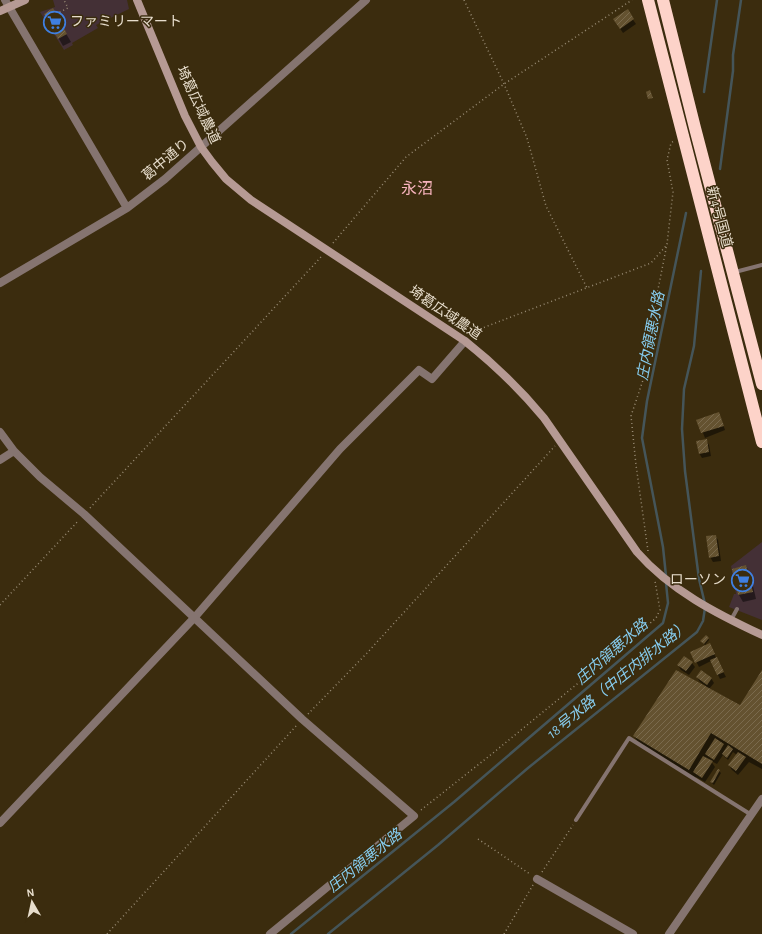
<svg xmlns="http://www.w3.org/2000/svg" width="762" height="934" viewBox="0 0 762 934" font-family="'Alegreya Sans','Noto Sans JP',sans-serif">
<defs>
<pattern id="building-hatch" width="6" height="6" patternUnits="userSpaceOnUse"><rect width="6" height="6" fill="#645230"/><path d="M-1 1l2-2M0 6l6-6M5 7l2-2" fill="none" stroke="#7a6a4d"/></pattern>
</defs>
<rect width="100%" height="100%" fill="#3b2c0e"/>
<path fill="#443036" d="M53 0H127L129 9 96 25 98 28 72 43 73 45 64 50 40 12 55 7Z
M762 542V620L729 607 734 594H736L731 566Z"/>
<path fill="#0007" d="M52 10 71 42 63 46 45 14Z
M627 11 636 24 623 33 617 24Z
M721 418 725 430 705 438 698 420Z
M706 440 709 445 711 456 702 458 699 453Z
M715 536 718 540 721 561 713 562 710 557Z
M746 566 750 573 756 599 743 602 739 595 733 569Z
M708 638 709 640 705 645 703 643Z
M712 650 726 677 720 679 711 661 699 667 692 653Z
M692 663 695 667 689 675 681 670 678 665Z
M762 672V769L749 762 738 775 732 770 729 765 737 755 733 752 728 760 723 755 717 764 711 761 715 767 705 782 696 777 695 779 640 745 634 736 705 688 706 686 700 682 697 677 711 678 714 683 709 689 740 707Z
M718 770 721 773 714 785 711 782Z"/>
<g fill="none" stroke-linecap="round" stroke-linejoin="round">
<path stroke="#455559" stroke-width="2.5" d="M704 92 717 0
M720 169 733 71V55L741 0
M701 271 694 346 684 389 682 429 685 471 699 579 705 604
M666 576 663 547 642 438 647 401 686 213
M291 934 454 802 663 623 668 603 666 583
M328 934 438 845 528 768 697 632 703 621 705 608"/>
</g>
<path fill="url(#building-hatch)" d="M53 8 67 34 58 39 44 14Z
M628 9 634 19 620 29 613 19Z
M650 90 653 98 648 99 646 92Z
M719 412 724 426 701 433 696 420Z
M707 439 709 452 699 454 696 441Z
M716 535 719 556 709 558 706 536Z
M746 565 753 592 738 595 732 569Z
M706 635 709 638 704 644 700 641Z
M710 643 715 654 695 663 690 652Z
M684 656 693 662 686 671 677 665Z
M717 657 724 672 717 675 710 660Z
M676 670 740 705 762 670V764L711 733 689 770 633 736Z
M701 670 712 678 707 685 696 677Z
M715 738 724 744 714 760 705 754Z
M728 745 733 749 727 758 722 754Z
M738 752 746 757 736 771 728 765Z
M703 756 713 761 702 778 693 772Z
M718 769 720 770 713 783 710 782Z"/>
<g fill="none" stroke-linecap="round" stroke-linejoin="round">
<path stroke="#988b74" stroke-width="1.5" stroke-dasharray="1 3" stroke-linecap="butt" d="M464 0 504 84 527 138 546 206 587 288
M56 14 68 8 64 0
M333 243 406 157 504 84 632 0
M470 335 472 333 485 327 651 263 666 246
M90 508 321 257
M648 551 636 465 631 416 644 377 648 340 667 244 673 192 667 160 671 143 674 141
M0 605 79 520
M308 714 367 653 555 446
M421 810 493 753 638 634 656 618 660 610 655 581
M478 839 530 874
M542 872 573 825
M107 934 297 725
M504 934 533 885"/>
<path stroke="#857470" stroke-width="4" d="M735 272 762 265
M731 620 737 609
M576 820 629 738 750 814"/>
<path stroke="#857470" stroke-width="8" d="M5 0 127 208
M0 283 127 208 165 179 366 0
M0 432 14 451 40 477 84 514 302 719 414 816 270 934
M0 460 14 451
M0 823 195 617 340 449 419 370 432 379 465 341
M537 879 633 934
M669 934 762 799"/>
<path stroke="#b69a94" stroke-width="8" d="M137 0 185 116 201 147 212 162 226 179 251 200 465 341C494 364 520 389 544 418L637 552C670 590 717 614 762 635
M0 11 25 0"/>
<path stroke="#fdd3c9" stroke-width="12" d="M648 0 762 442
M663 0 695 128 762 384"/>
</g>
<defs>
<symbol id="supermarket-ring" viewBox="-11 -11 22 22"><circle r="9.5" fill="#3b2c0e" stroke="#3f7fe0" stroke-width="1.5"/><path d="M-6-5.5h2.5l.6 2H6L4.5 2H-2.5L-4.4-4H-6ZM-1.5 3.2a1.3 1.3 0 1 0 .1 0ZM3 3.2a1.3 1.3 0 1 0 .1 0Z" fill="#3f7fe0"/></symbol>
</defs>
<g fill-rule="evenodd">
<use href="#supermarket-ring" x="42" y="10" width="25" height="25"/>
<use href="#supermarket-ring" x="730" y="568" width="25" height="25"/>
</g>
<g text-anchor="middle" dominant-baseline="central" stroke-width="3" stroke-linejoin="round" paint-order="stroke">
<g font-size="14" fill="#e7ddcc" stroke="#3b2c0e" text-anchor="start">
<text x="70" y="22">ファミリーマート</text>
<text x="726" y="580" text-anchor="end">ローソン</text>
</g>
<g font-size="14" fill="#e7ddcc" stroke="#3b2c0e">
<text transform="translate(198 105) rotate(65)">埼葛広域農道</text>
<text transform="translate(166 160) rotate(-40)">葛中通り</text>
<text transform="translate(719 217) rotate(75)">新4号国道</text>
<text transform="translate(445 313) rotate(34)">埼葛広域農道</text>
</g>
<g font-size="15" font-style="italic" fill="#86ccee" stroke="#3b2c0e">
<text transform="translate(651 336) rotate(-79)">庄内領悪水路</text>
<text transform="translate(612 652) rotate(-41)">庄内領悪水路</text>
<text transform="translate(618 680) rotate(-39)">18号水路（中庄内排水路）</text>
<text transform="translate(365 861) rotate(-39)">庄内領悪水路</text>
</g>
<g font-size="16" fill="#f7b3bd" stroke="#3b2c0e">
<text x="417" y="189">永沼</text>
</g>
</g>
<g transform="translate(32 902) rotate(351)" stroke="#3b2c0e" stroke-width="3" paint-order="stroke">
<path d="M0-3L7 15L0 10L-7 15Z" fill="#e7ddcc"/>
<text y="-6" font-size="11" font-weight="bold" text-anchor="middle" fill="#e7ddcc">N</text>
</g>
</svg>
